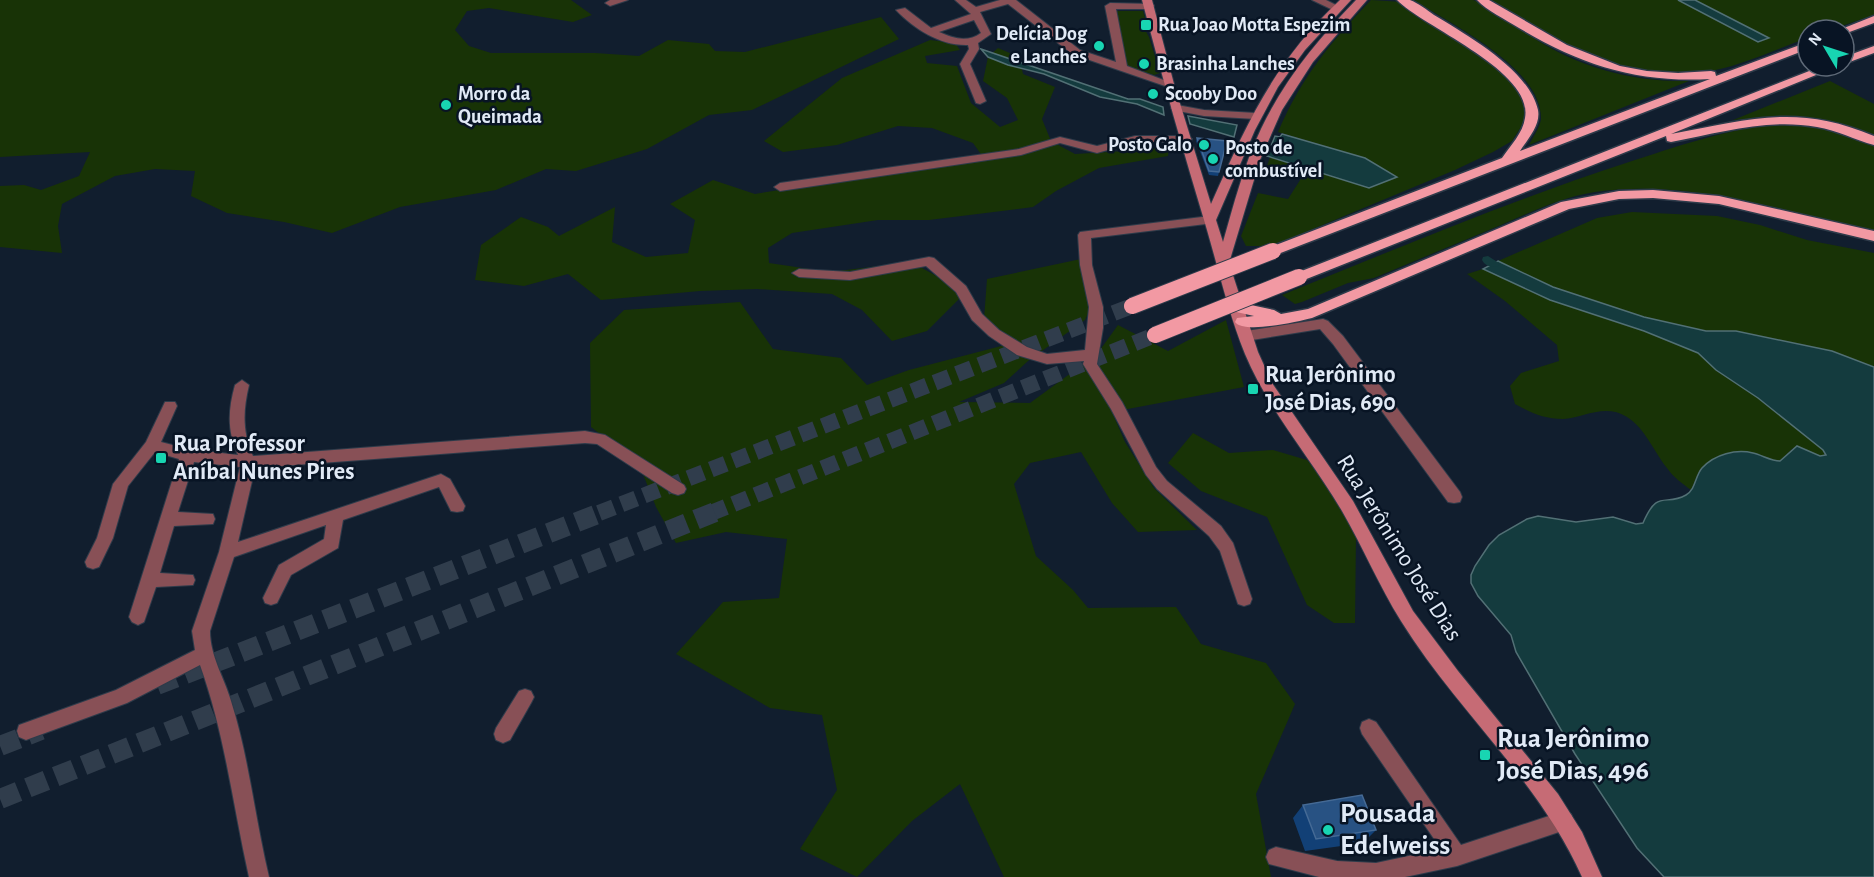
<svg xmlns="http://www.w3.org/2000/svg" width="1874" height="877" viewBox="0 0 1874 877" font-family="'Alegreya Sans',sans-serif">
<rect width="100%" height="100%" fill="#111e2e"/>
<path fill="#183306" d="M0 0H571L592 15 573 22 489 8 467 11 455 30 469 46 491 53H595L639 56 668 40 709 44 715 51 745 52 881 17 899 39 752 110 709 115 647 149 576 171 546 169 496 190 400 207 332 233 284 222 227 213 191 196 195 171 155 169 115 176 62 204 58 226 62 253 0 247V186L24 185 41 190 79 176 90 152 0 157Z
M1371 0 1403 2 1492 63 1507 76 1520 94 1526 106V119L1512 141 1493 152 1455 170 1272 246H1246L1241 236 1258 193 1288 199 1302 177 1267 166 1270 157 1369 188 1397 177 1365 158 1278 132C1302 76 1330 43 1371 0Z
M1414 0C1428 0 1461 0 1473 0 1485 3 1520 29 1532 37 1580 68 1632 82 1689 81L1529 145C1533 137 1540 127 1541 119 1542 68 1452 25 1414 0Z
M1487 0H1874V15L1830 30H1808V38C1776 49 1737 68 1704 72 1666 77 1622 71 1587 56 1552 41 1520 18 1487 0Z
M1116 11H1143L1145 18 1143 26 1149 37 1160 73 1154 75 1126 66Z
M930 40 955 43 960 50 925 56 927 63 957 66 971 103 1000 127 1018 120 1007 98 983 81 988 57 998 48 1019 57 1023 74 1055 87 1042 119 1051 141 1075 154 1143 150 1169 145 1168 156 1099 168 1056 191 1033 207 929 220H878L792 233 768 248 769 263 830 272 911 262 942 279 962 296 927 331 892 341 862 310 832 294 757 289 700 291 601 300 568 274 524 286 475 280 481 245 521 217 548 227 559 236 615 207 612 242 646 257 688 253 695 220 670 204 713 180 755 194 983 157 973 143 932 128 898 126 837 145 783 152 764 141 842 78Z
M1830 81 1874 104V136C1820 116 1789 115 1733 120Z
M1793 123 1842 133 1874 145V232C1784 211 1689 178 1595 192 1562 197 1531 212 1501 225 1459 243 1416 260 1374 278L1348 283 1302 302 1295 304 1282 295C1396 249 1509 201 1626 163 1679 146 1737 125 1793 123Z
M1632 212 1717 216 1760 225 1807 240 1874 253V367L1832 351 1736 331H1706L1644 317 1553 287 1498 261 1597 218Z
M1081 259 1089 311 1085 320 1028 361 1004 383 959 402 1030 403 1097 354 1118 325 1168 351 1226 320 1244 387 1112 412 1125 442 1154 488 1197 530 1138 532 1112 503 1081 452 1030 463 1014 484 1036 556 1073 590 1088 608 1176 607 1201 644 1266 663 1295 704 1256 794 1271 877H1004L960 784 912 821 857 877 800 849 837 790 822 715 770 708 676 654 723 602 779 598 787 539 726 532 676 543 656 507 639 464 591 427 590 343 624 310 740 302 773 349 841 358 867 385 909 370 1005 345 984 319 987 279Z
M1483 269 1550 300 1644 331 1698 353 1716 370 1758 398 1823 450 1825 457 1793 448 1780 461 1776 462C1749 450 1724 446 1701 469 1697 474 1694 484 1691 490 1683 484 1673 477 1667 468 1654 452 1645 428 1627 417 1605 403 1583 418 1563 419 1544 419 1531 413 1515 404L1510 386 1521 373 1559 361 1557 345 1505 301 1467 274Z
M1193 433 1229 453 1273 450 1307 460 1330 487 1356 535 1355 623H1334L1307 605 1267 517 1201 491 1168 463Z"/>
<path fill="#143b3e" stroke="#527075" stroke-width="1.5" d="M1678 0H1695L1769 38 1758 42Z
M981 49 1128 99H1140L1163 107 1164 115 1137 104 1100 97 1044 74 1008 65 988 57Z
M1188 116 1237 125 1234 137 1190 124Z
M1282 134 1365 158 1397 177 1369 188 1267 156 1275 136 1280 137Z
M1498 261 1553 287 1644 317 1706 331H1736L1832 351 1874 367V877H1664L1637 848 1575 754 1516 652 1511 635 1478 596 1471 583V575L1475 566 1489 545 1499 535 1527 519 1538 516 1576 522 1613 517 1636 524 1643 523C1658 488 1665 507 1686 495 1696 489 1695 476 1702 468 1715 454 1736 449 1753 453 1762 455 1771 461 1780 461L1797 446 1820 456 1826 455 1823 450 1758 398 1716 370 1698 353 1644 331 1550 300 1483 269Z"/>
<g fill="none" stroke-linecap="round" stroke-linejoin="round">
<path fill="#143b3e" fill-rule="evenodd" d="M1488 256 1499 263 1498 266C1491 268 1485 266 1482 260L1483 257Z"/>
<path stroke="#303d4c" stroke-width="16" stroke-dasharray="16 8" stroke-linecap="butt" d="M599 513 1132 306
M711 513 1155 335"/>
<path stroke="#303d4c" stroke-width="20" stroke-dasharray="20 10" stroke-linecap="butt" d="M157 685 603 512
M0 746 41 730
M0 799 715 512"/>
<defs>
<path id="minor" d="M628 0 610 6 605 3 610 0Z
M955 0H966L976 7 1000 0H1016L1080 50 1116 62 1105 6 1110 3 1153 4 1154 6 1149 9H1116L1127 66 1174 84 1173 86H1165L1072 54 1008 4 980 12 991 34 978 43 979 49 970 64 986 101 980 104 976 103 960 64 969 49 968 45C941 46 914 29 896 10L905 8 931 28 971 14ZM974 20 981 33C967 43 953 38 939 32Z
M1312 0H1326L1342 8 1333 10Z
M1177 105 1204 110 1256 113 1262 116 1256 119 1204 116 1173 110 1171 108Z
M1135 136H1186L1192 139 1186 142H1136L1097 153 1060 143 1021 155 780 191 774 187 780 183 1019 149 1060 137 1097 146Z
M1210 216 1214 217 1216 220 1214 223 1091 238 1092 265 1103 307V328L1097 364 1122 402 1156 467 1167 481 1221 526 1233 543 1252 599 1250 604 1244 606 1238 604 1220 551 1209 536 1157 489 1146 475 1111 409 1083 364 1084 361 1047 364 1017 355 989 336 972 320 956 292 926 266 850 280 799 277 792 273 799 269 850 272 929 257 934 258 966 286 982 314 999 330 1027 347 1047 354 1085 350 1089 307 1080 265 1078 235 1080 232Z
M1323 319 1328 321 1343 336 1460 492 1462 497 1460 502 1454 503 1448 502 1333 344 1320 329 1246 341 1239 336 1246 331Z
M242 380 249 385C243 410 242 432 253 456L585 431 605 435 684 485 686 489 684 493 678 495 672 493 597 444 585 443 255 468 238 542 441 474 450 479 465 506 463 511 457 512 451 511 439 487 343 520 338 548 291 575 277 603 271 605 265 603 263 598 279 565 324 539 326 525 234 557 210 631C210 656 224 677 231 701 249 758 255 819 269 877H249C233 806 225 734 200 665L127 703 26 740 19 737 17 731 19 725 116 690 195 650 192 631 219 552 240 467 194 462 178 512 213 514 215 519 213 524 174 526 160 573 193 575 195 580 193 585 156 587 144 622 138 625 132 622 129 617 179 459 155 452 128 486 113 538 99 567 93 569 87 567 85 562 97 538 113 484 146 442 165 402H175L177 406 161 442 188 449 238 455C227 431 228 410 235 385Z
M525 689 531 691 534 697 531 703 510 740 503 743 496 740 494 734 496 728 519 691Z
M1369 719 1376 722 1461 845 1564 811 1571 814 1574 821 1571 828 1457 866 1405 877H1319L1269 864 1266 857 1269 850 1276 847 1337 861 1376 863 1441 849 1362 734 1360 728 1362 722Z"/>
<path id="secondary" d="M1142 0H1152L1174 84 1211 204C1247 123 1274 62 1340 0H1351L1305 50 1278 87 1255 130 1216 220 1223 242C1234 203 1244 165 1261 129 1284 80 1319 38 1356 0H1367L1313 62 1282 110 1260 160 1229 263 1258 352 1272 383 1353 501 1413 611 1458 671 1558 794 1582 832 1602 877H1582C1539 780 1456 710 1401 621 1379 586 1363 547 1342 511 1311 458 1269 411 1245 354 1229 315 1219 271 1207 230 1184 154 1162 77 1142 0Z"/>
<path id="trunk" d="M1397 0C1401 0 1407 0 1410 0 1418 3 1427 10 1434 15 1467 35 1529 70 1538 110 1541 125 1527 140 1520 151L1710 79C1637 83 1581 65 1519 28 1505 19 1487 11 1477 0H1489L1567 45 1620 66 1647 71 1678 73 1711 71 1715 72 1716 76 1808 42V49L1278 254H1268L1266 251 1268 248 1502 158C1510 146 1523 133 1525 118 1534 71 1423 27 1397 0Z
M1874 16V23L1844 34V30H1839Z
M1874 46V53L1844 64V57Z
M1822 66H1838L1671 134C1749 120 1796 103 1874 136V145C1855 140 1837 130 1817 127 1767 118 1720 133 1671 142L1667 141 1666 136 1304 280 1299 282 1292 277 1294 274Z
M1653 190 1719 196 1874 231V241L1719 204 1653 198 1619 199 1569 209 1312 318C1297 322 1243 334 1235 322L1237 318 1254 316 1232 311 1230 307 1237 302 1274 310 1281 314 1308 309 1561 202 1619 191Z"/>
</defs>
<use href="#minor" stroke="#2e3b4a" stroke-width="2"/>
<use href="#secondary" stroke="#2e3b4a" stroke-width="2"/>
<use href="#trunk" stroke="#2e3b4a" stroke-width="3"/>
<use href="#minor" fill="#885056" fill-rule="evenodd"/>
<use href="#secondary" fill="#c66b75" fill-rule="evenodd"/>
<use href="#trunk" fill="#f299a3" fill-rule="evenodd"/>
<defs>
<path id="trunk-bridge" d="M1132 306 1273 251
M1155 335 1299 277"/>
</defs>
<use href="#trunk-bridge" stroke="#2e3b4a" stroke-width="18" stroke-linecap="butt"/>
<use href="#trunk-bridge" stroke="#f299a3" stroke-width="16"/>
</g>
<path fill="#124076" d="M1197 138 1227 141 1218 176 1209 175 1196 141Z
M1303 805 1376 830 1363 843 1305 851 1293 818Z"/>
<path fill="#285283" stroke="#456a95" stroke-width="1.5" d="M1197 138 1227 141 1219 172 1209 171Z
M1362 795 1376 830 1316 839 1303 805Z"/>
<g fill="#18d5b2" stroke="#081424" stroke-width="2">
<rect x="1140" y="19" width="12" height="12" rx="3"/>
<circle cx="1099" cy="46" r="6"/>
<circle cx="1144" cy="64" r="6"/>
<circle cx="1153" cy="94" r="6"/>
<circle cx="446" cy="105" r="6"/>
<circle cx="1204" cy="145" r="6"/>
<circle cx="1213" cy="159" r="6"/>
<rect x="1247" y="383" width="12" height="12" rx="3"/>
<rect x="155" y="452" width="12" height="12" rx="3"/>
<rect x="1479" y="749" width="12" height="12" rx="3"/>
<circle cx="1328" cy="830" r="6"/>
</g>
<g text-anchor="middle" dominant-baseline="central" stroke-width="5" stroke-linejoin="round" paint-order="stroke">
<g font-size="20" font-weight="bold" fill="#e1eaf6" stroke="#081424" text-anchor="start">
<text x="1158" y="25">Rua Joao Motta Espezim</text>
<text x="1087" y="34" text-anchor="end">Delícia Dog<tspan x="1087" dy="23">e Lanches</tspan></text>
<text x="1156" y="64">Brasinha Lanches</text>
<text x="458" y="94">Morro da<tspan x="458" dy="23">Queimada</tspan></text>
<text x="1165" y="94">Scooby Doo</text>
<text x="1192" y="145" text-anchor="end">Posto Galo</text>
<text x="1225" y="148">Posto de<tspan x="1225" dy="23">combustível</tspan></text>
</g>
<g font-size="24" font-weight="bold" fill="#e1eaf6" stroke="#081424" text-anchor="start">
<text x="1265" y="375">Rua Jerônimo<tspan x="1265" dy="28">José Dias, 690</tspan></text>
<text x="173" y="444">Rua Professor<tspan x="173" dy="28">Aníbal Nunes Pires</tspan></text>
</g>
<g font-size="24" fill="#e1eaf6" stroke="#081424">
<text transform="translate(1399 548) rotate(58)">Rua Jerônimo José Dias</text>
</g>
<g font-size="28" font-weight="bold" fill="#e1eaf6" stroke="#081424" text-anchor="start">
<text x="1497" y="739">Rua Jerônimo<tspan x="1497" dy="32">José Dias, 496</tspan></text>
<text x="1340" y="814">Pousada<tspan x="1340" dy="32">Edelweiss</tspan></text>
</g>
</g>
<g transform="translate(1826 48) rotate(309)"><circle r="28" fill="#081424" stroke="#5f6a78" stroke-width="1.5"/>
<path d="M0-4.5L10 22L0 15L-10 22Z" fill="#18d5b2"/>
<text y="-9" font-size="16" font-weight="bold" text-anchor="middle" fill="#e1eaf6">N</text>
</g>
</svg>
